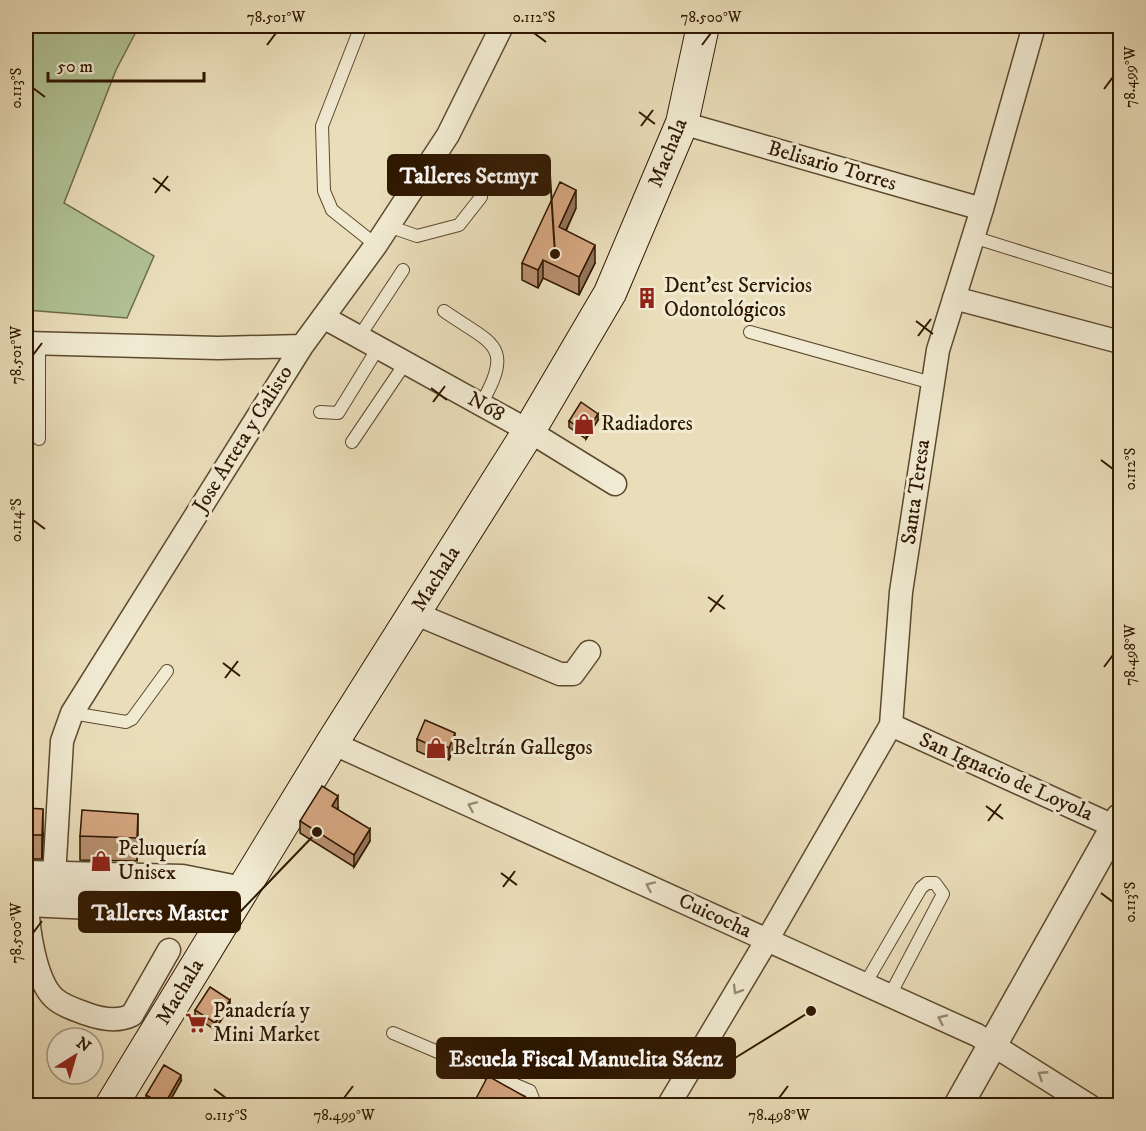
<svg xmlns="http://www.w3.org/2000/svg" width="1146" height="1131" viewBox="0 0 1146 1131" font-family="'IM FELL DW Pica',serif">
<rect width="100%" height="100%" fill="#eadeba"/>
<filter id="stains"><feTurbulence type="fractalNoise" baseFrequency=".00333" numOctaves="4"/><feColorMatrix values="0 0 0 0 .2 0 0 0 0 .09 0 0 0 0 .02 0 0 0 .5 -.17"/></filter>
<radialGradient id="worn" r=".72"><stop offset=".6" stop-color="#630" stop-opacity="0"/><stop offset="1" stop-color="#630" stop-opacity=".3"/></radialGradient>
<path fill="#b0c295" stroke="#6f6c4a" stroke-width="1.5" d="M26 26H139L116 70 64 203 154 256 127 318 26 310Z"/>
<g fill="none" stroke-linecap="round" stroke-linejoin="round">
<defs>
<path id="service" d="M361 26 322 126 324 191 332 210 376 245
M388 226 417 236 459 225 481 197
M973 237 1120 283
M444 311C491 344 516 344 481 404
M750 332 932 383
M359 337 403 270
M39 343V439
M320 412 338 413 378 348
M352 442 406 362
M72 713 126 722 132 719 167 671
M865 984 921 888 927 883H935L943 894 890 995
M393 1033 530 1091 536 1106"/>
<path id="minor" d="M682 123 982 209
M954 298 1120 342
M323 317 529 431 615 484
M26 343 218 348 302 346
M414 613 560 674H573L589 652
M891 725 1120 829
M332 743 977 1035 1090 1106
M54 877 62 741 72 713 302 346 376 245 448 135 502 26
M27 902C28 928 35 980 54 998 63 1006 76 1010 87 1014 101 1019 118 1022 132 1015L169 950
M668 1106 767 940 891 725 901 592 938 350 982 209 1034 26"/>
<path id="tertiary" d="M26 875 182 879 242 891
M26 902 182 909 223 921
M958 1106 1120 818"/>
<path id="secondary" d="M111 1106 332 743 529 431 610 293 682 123 703 26"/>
</defs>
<use href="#service" stroke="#5d492e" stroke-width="14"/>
<use href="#minor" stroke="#5d492e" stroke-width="25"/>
<use href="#tertiary" stroke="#5d492e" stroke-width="31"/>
<use href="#secondary" stroke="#2e1700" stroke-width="34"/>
<use href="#service" stroke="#f1ead2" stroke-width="12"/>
<use href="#minor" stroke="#f1ead2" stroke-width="22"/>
<use href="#tertiary" stroke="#f1ead2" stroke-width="28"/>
<use href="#secondary" stroke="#f1ead2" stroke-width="32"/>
</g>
<path fill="#b78f6e" stroke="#2e1700" stroke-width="1.5" d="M576 208 566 231 595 263 579 295 543 278 538 288 522 280V263Z
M598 420 586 439 569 427V421Z
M417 739 455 745 449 760 437 754 435 759 417 751Z
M26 808 43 833 42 859H26Z
M338 808 337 810 370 841 354 867 300 833V821Z
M80 836 138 837 137 861 80 860Z
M230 1006 215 1030 195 1016V1010Z
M181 1081 167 1106H153L146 1102V1095Z"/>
<path fill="#95745a" stroke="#2e1700" stroke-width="1.5" d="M576 190V208L559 245V227Z
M595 245V263L579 295V277Z
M543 260V278L538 288V270Z
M598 414V420L586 439V432Z
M455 733V745L449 760V748Z
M437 742V754L435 759V747Z
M338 796V808L332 818V806Z
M43 809V833L42 859V835Z
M138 814V837L137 861V838Z
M370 829V841L354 867V855Z
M230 1000V1006L215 1030V1023Z
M181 1075V1081L167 1106H164Z"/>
<path fill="#d5a680" stroke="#2e1700" stroke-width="1.5" d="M560 182 576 190 559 227 595 245 579 277 543 260 538 270 522 263Z
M581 402 598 414 586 432 569 421Z
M425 720 455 733 449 748 437 742 435 747 417 739Z
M322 786 338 796 332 806 370 829 354 855 300 821Z
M26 808 43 809 42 835H26Z
M82 810 138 814 137 838 80 836Z
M210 987 230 1000 215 1023 195 1010Z
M164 1065 181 1075 164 1105 146 1095Z
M488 1076 529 1099 525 1106H472Z
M442 1098 457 1106H438Z"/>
<defs><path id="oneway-chevron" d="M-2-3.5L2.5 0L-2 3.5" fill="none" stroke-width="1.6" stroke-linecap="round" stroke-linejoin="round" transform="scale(1.5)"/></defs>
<g stroke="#998b74">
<use href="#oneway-chevron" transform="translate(472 806) rotate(-156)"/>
<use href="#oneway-chevron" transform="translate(650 886) rotate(-156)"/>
<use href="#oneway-chevron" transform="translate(737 990) rotate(121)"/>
<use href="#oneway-chevron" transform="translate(942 1019) rotate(-155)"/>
<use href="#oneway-chevron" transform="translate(1042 1075) rotate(-147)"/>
</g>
<path fill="none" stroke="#2e1700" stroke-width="2" d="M534 33 546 42M267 45 276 33M702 45 711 33M33 88 45 97M1104 89 1113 77M639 112 655 124M641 126 653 110M153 178 170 191M155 193 168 176M916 321 933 334M918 336 931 319M33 355 42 343M431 388 447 400M433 402 445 386M1101 460 1113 469M33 520 45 529M708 597 725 609M710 612 723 595M223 663 240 676M1104 667 1113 655M225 678 238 661M986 806 1003 819M988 821 1001 804M501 873 517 885M503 887 515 871M1101 893 1113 902M33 933 42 921M214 1089 226 1098M344 1098 353 1086M779 1098 788 1086"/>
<defs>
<symbol id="building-bare" viewBox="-9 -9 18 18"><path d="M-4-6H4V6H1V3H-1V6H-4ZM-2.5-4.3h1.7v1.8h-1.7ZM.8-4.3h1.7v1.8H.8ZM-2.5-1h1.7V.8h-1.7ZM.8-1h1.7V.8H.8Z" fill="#8f2418" stroke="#f1ead2" stroke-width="2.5" paint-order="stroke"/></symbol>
<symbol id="shop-bare" viewBox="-9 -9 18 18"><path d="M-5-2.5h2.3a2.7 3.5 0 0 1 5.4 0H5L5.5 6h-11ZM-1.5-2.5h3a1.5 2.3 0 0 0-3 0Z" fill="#8f2418" stroke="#f1ead2" stroke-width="2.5" paint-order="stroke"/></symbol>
<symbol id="supermarket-bare" viewBox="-9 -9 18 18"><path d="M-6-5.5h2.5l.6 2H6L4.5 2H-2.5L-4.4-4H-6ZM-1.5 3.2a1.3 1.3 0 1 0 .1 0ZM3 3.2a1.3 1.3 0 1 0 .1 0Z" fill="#8f2418" stroke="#f1ead2" stroke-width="2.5" paint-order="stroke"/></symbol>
</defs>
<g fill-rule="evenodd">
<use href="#building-bare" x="632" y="283" width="30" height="30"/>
<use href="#shop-bare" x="569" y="409" width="30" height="30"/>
<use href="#shop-bare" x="421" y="733" width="30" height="30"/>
<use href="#shop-bare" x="86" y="846" width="30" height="30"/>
<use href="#supermarket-bare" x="181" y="1008" width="30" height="30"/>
</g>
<g text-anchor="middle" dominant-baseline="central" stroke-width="6" stroke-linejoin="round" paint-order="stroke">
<g font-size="21" fill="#2e1700" stroke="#f1ead2">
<text transform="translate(668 153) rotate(-68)">Machala</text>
<text transform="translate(832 166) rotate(16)">Belisario Torres</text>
<text transform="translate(486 407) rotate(29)">N68</text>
<text transform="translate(243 439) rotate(-58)">Jose Arteta y Calisto</text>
<text transform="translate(916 492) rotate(-82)">Santa Teresa</text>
<text transform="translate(436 579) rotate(-58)">Machala</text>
<text transform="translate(1006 777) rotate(24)">San Ignacio de Loyola</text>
<text transform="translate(715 916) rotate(25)">Cuicocha</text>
<text transform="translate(180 992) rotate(-59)">Machala</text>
</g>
<g font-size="21" fill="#2e1700" stroke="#f1ead2" text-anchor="start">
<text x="664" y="286">Dent'est Servicios<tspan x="664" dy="24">Odontológicos</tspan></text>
<text x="601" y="424">Radiadores</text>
<text x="453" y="748">Beltrán Gallegos</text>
<text x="118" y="849">Peluquería<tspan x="118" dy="24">Unisex</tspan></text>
<text x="213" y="1011">Panadería y<tspan x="213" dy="24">Mini Market</tspan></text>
</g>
</g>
<path fill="none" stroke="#2e1700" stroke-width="2" d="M555 254L550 175M317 832L240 912M811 1011L735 1058"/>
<g fill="#2e1700" stroke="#f1ead2" stroke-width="2">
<circle cx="555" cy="254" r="6"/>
<circle cx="317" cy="832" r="6"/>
<circle cx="811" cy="1011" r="6"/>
</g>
<g fill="#2e1700" stroke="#2e1700" stroke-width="2">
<rect x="388" y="155" width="162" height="40" rx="6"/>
<rect x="79" y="892" width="161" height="40" rx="6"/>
<rect x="437" y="1038" width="298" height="40" rx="6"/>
</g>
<g font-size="22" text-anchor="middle" font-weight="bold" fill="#fff">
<text x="469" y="183">Talleres Setmyr</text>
<text x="160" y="920">Talleres Master</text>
<text x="586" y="1066">Escuela Fiscal Manuelita Sáenz</text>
</g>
<rect width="1146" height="1131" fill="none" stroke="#eadeba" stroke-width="66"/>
<g transform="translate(75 1056) rotate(37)"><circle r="28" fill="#f1ead2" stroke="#a3967e" stroke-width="1.5"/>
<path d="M0-4.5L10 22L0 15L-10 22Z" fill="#8f2418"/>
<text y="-9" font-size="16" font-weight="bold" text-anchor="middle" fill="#2e1700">N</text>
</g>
<path d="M48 72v9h156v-9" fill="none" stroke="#2e1700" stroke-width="3"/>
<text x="57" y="72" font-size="18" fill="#2e1700" stroke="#f1ead2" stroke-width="4.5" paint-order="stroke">50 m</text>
<rect x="33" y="33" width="1080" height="1065" fill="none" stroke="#2e1700" stroke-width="2"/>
<g font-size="15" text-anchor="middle" fill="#2e1700">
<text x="276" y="22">78.501°W</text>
<text x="534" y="22">0.112°S</text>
<text x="711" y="22">78.500°W</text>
<text transform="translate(1130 77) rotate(-90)" y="5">78.499°W</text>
<text transform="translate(16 88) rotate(-90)" y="5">0.113°S</text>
<text transform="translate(16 355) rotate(-90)" y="5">78.501°W</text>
<text transform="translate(1130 469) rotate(-90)" y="5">0.112°S</text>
<text transform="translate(16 520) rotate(-90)" y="5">0.114°S</text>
<text transform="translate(1130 655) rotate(-90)" y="5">78.498°W</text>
<text transform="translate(1130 902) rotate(-90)" y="5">0.113°S</text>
<text transform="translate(16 933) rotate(-90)" y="5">78.500°W</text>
<text x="226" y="1120">0.115°S</text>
<text x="344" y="1120">78.499°W</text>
<text x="779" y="1120">78.498°W</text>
</g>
<rect width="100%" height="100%" filter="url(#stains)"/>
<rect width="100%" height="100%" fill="url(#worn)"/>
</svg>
